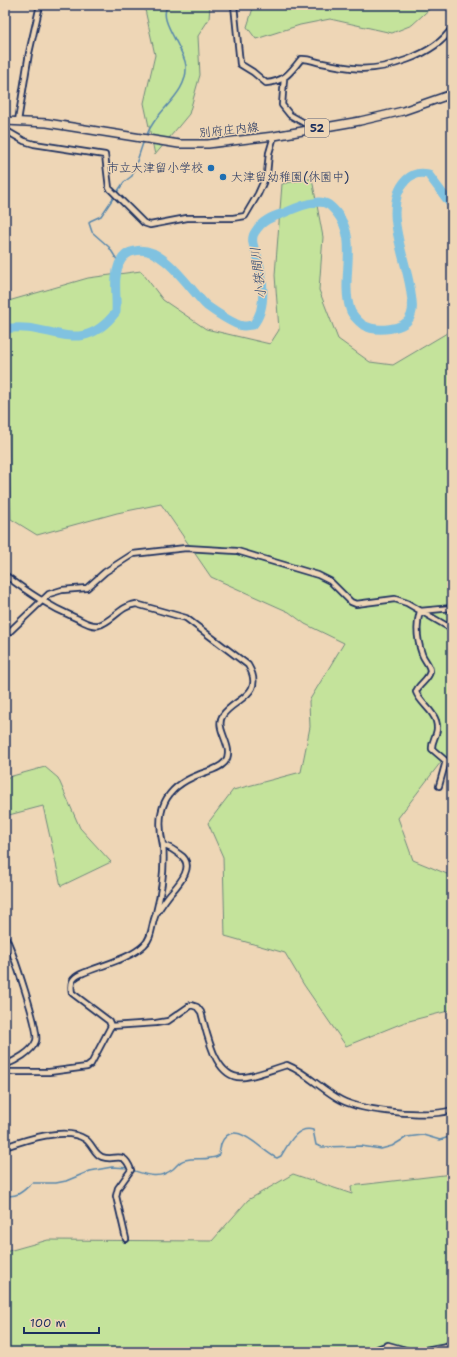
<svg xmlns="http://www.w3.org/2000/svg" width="457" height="1357" viewBox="0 0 457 1357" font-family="'Shantell Sans','Klee One',sans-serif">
<rect width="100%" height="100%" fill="#eed6b6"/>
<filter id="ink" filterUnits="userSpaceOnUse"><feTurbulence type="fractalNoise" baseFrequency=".025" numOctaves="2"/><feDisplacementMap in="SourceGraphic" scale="8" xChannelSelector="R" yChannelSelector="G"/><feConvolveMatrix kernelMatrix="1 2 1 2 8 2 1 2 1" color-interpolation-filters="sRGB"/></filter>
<g filter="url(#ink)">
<path fill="#c4e39b" stroke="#70897c" d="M144 5H210L209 19 198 36 200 75 189 114 155 155 144 103 155 55Z
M254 5H434L412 25 392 33 330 19 300 25 256 39 247 27Z
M305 179H312L323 237 319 290 338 339 370 362 393 365 452 330V757L444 758 398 818 413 860 452 876V1010L405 1022 346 1046 304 985 285 953 225 936 223 857 208 823 233 790 301 772 310 727 309 701 344 643 305 624 289 612 211 577 161 504 117 513 37 535 11 519 9 435 5 431V302L88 278 141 271 163 300 206 329 270 344 279 330 275 275 282 184Z
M45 767 58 778 80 828 111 862 61 886 43 806 5 816V778Z
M293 1174 352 1194 351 1186 452 1174V1334L438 1352H5V1252L48 1240 212 1241 248 1200Z"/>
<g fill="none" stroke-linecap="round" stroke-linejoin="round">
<path stroke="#5887ac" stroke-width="1.5" d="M146 137C155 110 188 95 186 66 184 47 155 17 169 5
M119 263 109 247 92 232 89 223 90 221 101 216 124 182 132 176 144 140
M132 1170C147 1175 159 1180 173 1169 177 1166 179 1161 185 1160 196 1157 207 1161 218 1156 220 1152 220 1148 221 1144 233 1114 264 1154 277 1158L281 1156C288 1145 297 1125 313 1130L316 1145 322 1147 361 1146 381 1149 392 1146 407 1137 423 1135 440 1140 452 1136
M5 1195C18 1198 23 1191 32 1183H56L66 1181 90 1171 112 1167 129 1168"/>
<path stroke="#80c2e0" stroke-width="9" d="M5 329C50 320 79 360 116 312 117 296 113 279 119 264 122 257 128 252 135 251 163 244 190 290 207 306 214 311 236 326 244 326 247 326 251 325 253 325 268 308 263 275 257 255 254 248 250 239 255 232 262 220 272 217 284 213 295 208 307 203 319 202 327 202 331 206 336 212 360 240 340 277 350 309 351 314 359 322 363 325 375 332 406 331 411 315 414 308 412 300 411 294 408 261 380 208 406 180 412 174 419 172 428 174L452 206"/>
<defs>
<path id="street" d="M234 5 240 64 253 72 266 83C284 82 291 72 301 59 309 58 314 62 322 63 332 65 342 67 352 68 383 72 435 55 452 28
M284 79 282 105 290 115 315 129
M18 121 29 53 40 5
M5 130 24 141 34 144 105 155 109 188 144 223 150 225 187 218H233L245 216 258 194 267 174 269 153 274 136
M5 575C29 593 48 606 76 618 83 621 91 627 99 625 113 621 120 606 136 604L186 618 248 665C266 695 235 698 223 715 213 729 236 747 225 762 218 770 207 771 198 775 164 788 155 811 163 845 169 847 174 850 179 854 197 865 179 884 170 894 165 900 160 908 156 914 151 924 153 937 144 945 130 959 99 966 81 974 72 978 70 983 72 993L109 1021 111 1026
M420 611C416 625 417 640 422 654 424 660 430 665 430 671 429 680 418 684 416 692 420 703 433 710 436 721 440 734 431 739 432 749L446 761 439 786
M420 611 452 608
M5 636 49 594 62 590 87 588 105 572 133 554 186 548 237 551 318 575 330 581 351 602 356 604 395 599 407 603 452 629
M156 913C162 890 165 869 163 845
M5 936C12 949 40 1031 36 1041 32 1052 15 1061 5 1065
M111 1026 156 1023 168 1021 191 1005 197 1007 201 1012C207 1033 215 1082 245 1077 259 1075 273 1069 287 1065 307 1073 322 1090 341 1100 362 1111 429 1118 452 1110
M5 1072H49L87 1067 91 1064 111 1026
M5 1147C25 1140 66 1126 85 1139 92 1143 94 1154 102 1157 116 1162 123 1149 131 1170L118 1188 116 1196 126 1239
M369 1352 388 1345 413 1352
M415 1352 452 1345"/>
<path id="primary" d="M5 121 47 123 179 144H208L274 136 360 121 403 111 452 94"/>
</defs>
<use href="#street" stroke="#1b2f5e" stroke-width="8"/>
<use href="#primary" stroke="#1b2f5e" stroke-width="10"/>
<use href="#street" stroke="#eed6b6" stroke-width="4.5"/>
<use href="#primary" stroke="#eed6b6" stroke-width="7"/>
</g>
</g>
<g fill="#1f6fb2" stroke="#eed6b6" stroke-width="1.5">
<circle cx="211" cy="168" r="4"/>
<circle cx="223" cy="177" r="4"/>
</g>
<g text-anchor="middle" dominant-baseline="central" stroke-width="3" stroke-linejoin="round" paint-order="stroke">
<rect fill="#eed6b6" stroke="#5a6178" stroke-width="1" x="305" y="119" width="24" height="18" rx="3"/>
<g font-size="11" font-weight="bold" fill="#1b2f5e">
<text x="317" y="128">52</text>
</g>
<g font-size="12" fill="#1b2f5e" stroke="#eed6b6">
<text transform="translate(229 130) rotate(-6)">別府庄内線</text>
</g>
<g font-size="12" fill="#1b2f5e" stroke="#eed6b6" text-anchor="end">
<text x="203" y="168">市立大津留小学校</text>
<text x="231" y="177" text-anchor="start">大津留幼稚園(休園中)</text>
</g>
<g font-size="13" font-style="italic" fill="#2a4572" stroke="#eed6b6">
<text transform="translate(258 273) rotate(-97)">小狭間川</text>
</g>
</g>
<rect width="457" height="1357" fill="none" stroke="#eed6b6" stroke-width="20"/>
<rect x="10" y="10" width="437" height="1337" fill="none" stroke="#1b2f5e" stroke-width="1.5" filter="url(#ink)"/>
<path d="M24 1327v6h75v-6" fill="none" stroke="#1b2f5e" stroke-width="2"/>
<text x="30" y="1327" font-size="12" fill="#1b2f5e" stroke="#eed6b6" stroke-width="3" paint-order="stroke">100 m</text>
</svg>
